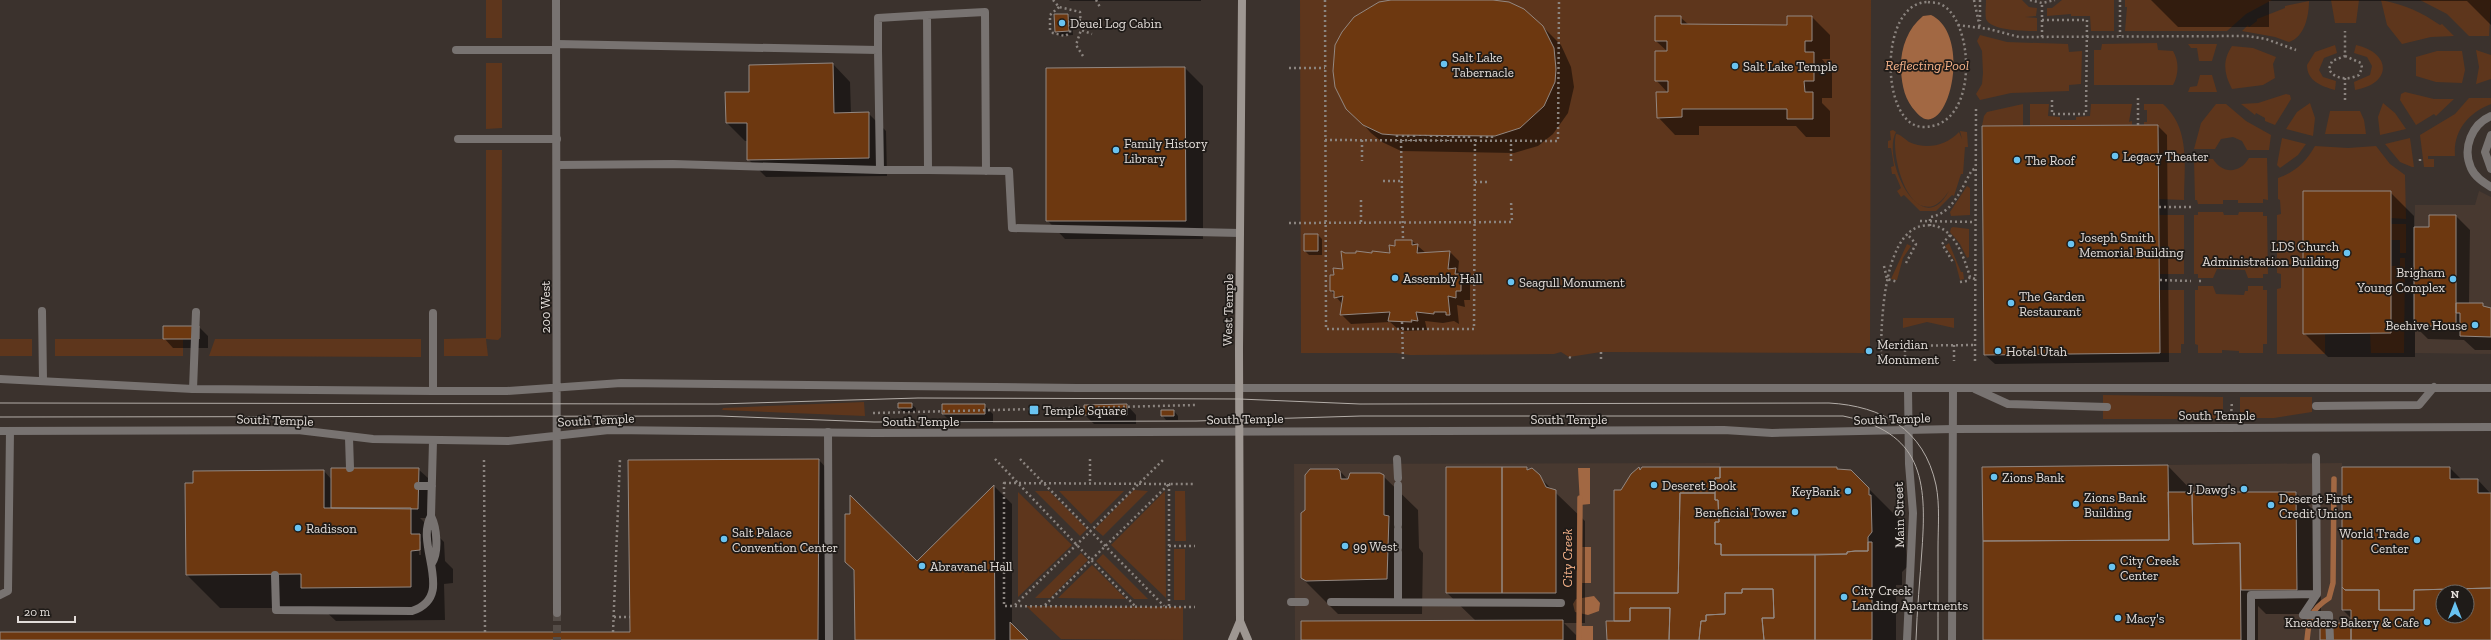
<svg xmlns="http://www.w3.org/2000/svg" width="2491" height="640" viewBox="0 0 2491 640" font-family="'Zilla Slab',serif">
<rect width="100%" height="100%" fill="#3b322d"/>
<path fill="#483930" d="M2479 191 2491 197V354L2415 353V205H2475Z
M1720 463 1721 555 1847 554V552L1868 542H1872L1873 640H1295L1294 464Z
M2342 463V610H2351V640H1987L1989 619 1983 541 2169 540 2168 465Z"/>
<path fill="#5e361c" d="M486 0H502V38H486Z
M1300 0H1871L1870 353 1601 352 1569 357 1561 352 1554 354 1410 355 1396 353H1301Z
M1986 0H2022L2029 7 2037 8 2036 16 2025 17 2037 18V31C2026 31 1991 31 1986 19 1985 14 1986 5 1986 0Z
M2062 0H2114V31H2091L2090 16H2071V14L2047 16V8H2052Z
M2125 0H2272L2246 14 2227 31H2125L2127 7H2125Z
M2331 0H2359L2356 23H2335Z
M2381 0C2406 5 2421 12 2440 25L2442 24 2454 36 2431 37 2402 44 2387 25Z
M2420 0H2491L2489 36H2469L2447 14Z
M2309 1C2309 15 2305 37 2289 42L2275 37 2242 31 2248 25 2249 27 2257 21V19L2285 8V6Z
M1980 35 2007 42 2068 44 2069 52 2082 51 2081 84 2069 85V83V91L2011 93 1980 100 1976 94 1982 84 1983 73 1982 51 1977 41Z
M2157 43 2158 50 2173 51C2179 61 2179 74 2173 85H2094V50H2101L2102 44Z
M2188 44H2217L2212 61H2199L2197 48H2191Z
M2335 45 2337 53 2324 58 2319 70 2323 77 2336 81 2335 90C2321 86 2307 81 2307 65L2315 52Z
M2356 45C2392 53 2392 84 2355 90L2354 82 2370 75 2372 66 2367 57 2354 53Z
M2232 46 2253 48 2276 57 2273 64 2275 78 2263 85 2232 89C2224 74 2222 61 2232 46Z
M2476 50 2491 55V79L2476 84 2479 67Z
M2437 51H2462L2465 70 2462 83 2436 82 2416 76V57Z
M486 63H502V128L486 129Z
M2200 75H2212L2217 92H2188L2190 87 2197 86Z
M2405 92 2434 99H2454L2436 116 2434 114 2416 125 2400 100 2401 94Z
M2286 94 2290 95 2291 99 2275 125 2265 121V118L2256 113 2255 115 2241 104 2258 103Z
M2469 98H2491V104C2468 113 2453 131 2455 156H2428V159H2434V167H2424L2420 135 2455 114Z
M2310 103 2315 118 2313 136 2286 129 2297 112Z
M2383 103 2395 113 2406 129 2380 135 2378 117Z
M2023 104V126H1982L1984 116 1987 112Z
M2030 104H2049L2048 116 2060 117V120H2076V117L2090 116 2091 104H2132L2129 122 2132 121V125L2030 126Z
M2144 104H2163C2191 129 2184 166 2184 200L2159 199 2158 125H2144V122H2147V110H2144Z
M2216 104H2226L2246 121 2271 135 2269 150H2247L2242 141 2233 137 2221 139 2215 149H2194L2201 123Z
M2330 111H2360L2364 120 2366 134H2325Z
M1893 130 1896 132C1881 159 1921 243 1949 191 1945 196 1941 203 1933 206 1905 215 1891 152 1896 134 1900 134 1905 139 1909 142 1926 150 1946 146 1959 132L1962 139 1960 131 1967 132 1968 147H1965L1963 174H1961L1954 196 1952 195 1936 211H1920L1904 195 1901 197 1897 191 1901 188 1895 174H1892L1891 167 1894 166 1891 148H1888V141L1891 140 1890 131Z
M2282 138 2306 144 2298 155 2280 168 2277 165Z
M2410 138 2414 167H2412L2400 162 2385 144Z
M2315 146 2348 148 2376 146 2390 164 2405 175 2406 219 2391 218 2390 191H2303L2325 334V354H2277V289L2281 288V274L2277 273V215L2281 214 2280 200 2278 199V178C2295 172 2306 162 2315 146Z
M486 150H502L501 337 498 340 486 339 488 356H444V339L486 338Z
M2249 158H2267L2268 200 2263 199V203H2238V200H2223V204H2198L2197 200H2195L2194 159H2213C2222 174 2240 174 2249 158Z
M1967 186 1970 188V215L1951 216 1950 212Z
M2198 212H2223L2224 215H2238L2239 212H2263V216H2267L2268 274H2263V278H2248L2245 270 2217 269 2213 278H2198V274H2194V215H2198Z
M2159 215H2184V274H2160Z
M2391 224H2406V253H2400V240H2391Z
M1953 227 1969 229V257L1967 258 1960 244 1950 232 1951 228Z
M1949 243 1961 272H1963L1964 279 1960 280 1955 261 1945 246Z
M1907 244 1911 246 1903 258 1897 280 1891 279Z
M2400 258H2405L2404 353H2371L2370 333H2391V266H2400Z
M2198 286H2213L2216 294 2244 295 2245 291H2248V286H2263V290H2267V344H2263V353H2239V351L2222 350V353H2198V345L2195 344V290H2198Z
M2160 290H2184V344H2181V353H2160Z
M1903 318H1954V328L1927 322 1903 328Z
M0 339H32V356H0Z
M55 339H183V356H55Z
M215 339H421V357L209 356Z
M2103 395 2223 397V419H2103Z
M2240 397H2312V412L2274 418H2240Z
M864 402 865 416 722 410 723 408Z
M1134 490 1148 491 1103 536 1095 529Z
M1035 491H1049L1087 529 1080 536Z
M1059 491H1124L1091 524Z
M1165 491 1166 598 1111 545Z
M1175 491H1185L1186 541H1175Z
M1018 492 1072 545 1018 597Z
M1174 549H1185V600H1174Z
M1081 553 1088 560 1050 598H1035Z
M1103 554 1148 599H1134L1096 561Z
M1092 565 1126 599 1058 598Z
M1026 606 1183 607V640L1061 639Z"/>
<path fill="#a26843" d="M1931 15C1975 36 1946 149 1916 112 1905 100 1902 87 1901 70 1900 50 1907 29 1923 16Z
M1578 468H1590V504L1580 505Z
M1581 547H1591V583H1580Z
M1594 596 1600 603 1599 611 1588 615 1575 612 1573 604 1576 599Z
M1581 626H1593V640H1581Z"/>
<path fill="#0007" fill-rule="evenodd" d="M1069 0H1201V1H1070Z
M2151 0H2491V25L2467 1H2269V27H2178Z
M1068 15 1072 20 1073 35 1060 36 1056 31Z
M1680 17 1689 25 1788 26V17H1812L1830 35V59H1822L1832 71V98H1822V103L1830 111V137H1806L1796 126H1699V135H1675L1658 117 1668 93 1656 80 1668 52 1656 41Z
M1542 26 1561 45 1571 67 1574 87 1568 113 1553 134 1538 146 1514 153 1401 151 1382 142 1371 133 1342 100 1334 71Z
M833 64 850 82 851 114 868 113 886 131 887 176 766 177 748 159V141H745L727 123 726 93H750Z
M1185 68 1203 86V239H1065L1048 221Z
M2158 126 2167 135 2169 362 1995 364 1985 355Z
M2390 192 2414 216V228H2430L2456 216 2470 230 2469 304H2482L2487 309H2491V350H2475L2464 340 2428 339 2415 326V357H2328L2304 333Z
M1305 235H1318L1322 239V255H1309L1305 251Z
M1412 241 1426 253 1450 252 1459 261 1458 271 1470 284V300H1464L1465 307 1457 305 1459 324 1454 321 1443 323 1425 321 1427 330 1405 331 1398 329 1390 322 1351 324 1341 314 1344 306 1331 291 1335 276 1344 271V254H1392L1396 247Z
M199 327 208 336V348H173L164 338Z
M899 404H911L916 408V412H903L899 408Z
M943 405H984L993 414V423H952L943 414Z
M1127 405 1136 415V424H1094L1085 415Z
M1174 411 1178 416V420H1166L1162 415Z
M819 460 828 470 827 640H0V633H631Z
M2168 466 2194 493H2296L2320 517 2321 614H2266L2258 606V640H1984Z
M1527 468 1529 470 1531 469 1585 521V623H1564L1576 635V640H1302L1476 621 1447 593Z
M1639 468 1641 471 1836 468 1839 470 1851 471 1904 524 1905 531 1907 567 1902 572V585H1896V640H1608L1615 622 1622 491Z
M2450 468 2462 480H2478L2491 494V640H2321L2352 626V619L2343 610ZM2443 592H2467V616H2443Z
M418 469 428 478 427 518H420L444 542 445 561 453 569V583L444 584 445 620 336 621 322 608H220L187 575 324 471 332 480ZM419 540 421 542V555H419Z
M1310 470 1340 471 1349 481 1382 475 1418 510 1419 548 1423 553 1422 614H1338L1303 579 1306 473Z
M994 486 1012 504V626L1027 640H855L917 562Z"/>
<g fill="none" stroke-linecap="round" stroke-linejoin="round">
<path stroke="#a26843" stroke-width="5.5" d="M1579 640 1580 498
M2307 640C2309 619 2310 610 2329 598L2333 583 2334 479"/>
</g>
<path fill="#6d3810" stroke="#938882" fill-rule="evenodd" d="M1391 0H1493L1509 2 1524 9 1543 26 1554 48 1556 69 1555 82 1544 106 1520 128 1495 136 1395 135 1382 134 1363 125 1346 109 1335 87 1333 71 1335 45 1342 32 1354 17 1379 2Z
M1054 14H1068L1069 31 1055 32Z
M1655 16H1681V24L1787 25V16H1812V41H1805V52H1814V81H1804L1805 92H1813V119H1787V109H1682V117L1657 118 1656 92H1668V81H1655V51H1667V41H1655Z
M833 63 834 113 869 112V158L747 160V123H726L725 92H749V65Z
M1164 67H1185L1186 221H1046V68Z
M2158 125 2160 353 1984 355 1982 126Z
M2303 191H2391V333L2303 334Z
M2429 215H2456V326H2414V227H2429Z
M1304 234H1318V251H1304Z
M1395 240H1412V245L1418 244 1417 253 1450 251 1448 269 1456 268 1455 274H1461V291H1456V298L1448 296 1450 315H1446V312H1434V314L1416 312 1418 321 1411 320 1412 322 1388 321 1390 312 1340 315 1343 296 1334 298V291H1330V275H1334L1333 268 1343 269 1341 251 1345 253H1356V251L1372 253V251L1390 253 1389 245 1395 246Z
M2456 303H2483V306L2491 308V337L2460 336V313H2456Z
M163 326H199V339H163Z
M898 403H912V408H898Z
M942 404H985V414H942Z
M1127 404V415H1084V405Z
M1161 410H1174V416H1161Z
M819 459 818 640H0V632H630L628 460Z
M2168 465 2169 540 1983 541 1982 467Z
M1446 467H1502V593H1446Z
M1502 467H1527V470L1532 468 1540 475 1546 487 1556 490V593H1502Z
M1639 467 1640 470 1642 467H1720V478H1715V493H1680L1678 593H1614V490H1621L1631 474Z
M1720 467H1837V469L1851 470 1869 488V495H1871L1872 532 1868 537V551H1855L1847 552V554L1721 555V544H1715V522H1719L1718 500H1715V478H1720Z
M2342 467H2450V479H2478V493H2491V588L2414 590V610H2379V590H2345L2342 587Z
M331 468H419L418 509 331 508Z
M1310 469H1338L1340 471 1341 479H1348L1350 473H1380L1384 475V515L1389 516 1387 579 1306 581 1301 578V513L1305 510V475Z
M324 470V508H411V534H420V550L411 551V587L301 588V574L186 575 185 483H193V471Z
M994 485 995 640H855L854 570 845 562V514H850V495L917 561Z
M2168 492H2192L2193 544 2240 543 2241 640H1983V541L2169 540Z
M2192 492H2296L2297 590H2241L2240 543 2193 544Z
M1680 493H1715V500H1718L1719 522H1715V544H1721V555H1815V640H1764L1762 618H1774L1773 589H1742V593H1725V614L1706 615V621H1701L1699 640H1669L1670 608H1630V621H1614V593H1678Z
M1868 542H1872V640H1815V555L1847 554V552L1855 551H1868Z
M2342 587 2345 590H2379V610H2414V590L2491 588V640H2351V610H2342ZM2443 592H2467V616H2443Z
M1742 589H1773L1774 618H1762L1764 640H1699L1701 621H1706V615L1725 614V593H1742Z
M1630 608H1670L1669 640H1607L1606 621H1630Z
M1563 620V640H1301V621Z
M1010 622 1028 640H1010Z
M2320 623H2351V640H2320Z"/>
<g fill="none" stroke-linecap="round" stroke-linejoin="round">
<path stroke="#544c47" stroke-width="8" stroke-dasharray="8 4" stroke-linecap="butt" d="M557 613V640"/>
<path stroke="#8b847f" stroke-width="2.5" stroke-dasharray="2 3" stroke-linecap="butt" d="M1053 0 1059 7 1080 12 1081 30
M1096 0 1100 7
M1325 0 1326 329H1474L1475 136
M1974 0 1980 28
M1980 0V21
M2030 0 2042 3 2055 0
M2120 0V36
M1928 2C1932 3 1937 2 1940 4 1974 17 1981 128 1923 127 1880 126 1878 2 1928 2Z
M1059 7 1050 15V30L1053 33 1065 36 1070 33 1071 21 1081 20
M2042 20H2087L2086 114H2052V98
M1958 25 1989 29 2019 37 2247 36 2266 39 2296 50
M2042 37V3
M1083 56 1076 45 1081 30 1092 34
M2345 56 2361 63 2362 68 2359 75C2349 80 2334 80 2329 69L2332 61 2345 56V31
M1289 68H1325
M2345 100V78
M2138 125V97
M1397 135V141
M1403 135V141
M1408 135 1409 141
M1414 135V141
M1431 135V141
M1437 135V141
M1442 135V141
M1448 135V141
M1453 136V141
M1459 136V141
M1464 136V141
M1469 136V141
M1481 136V141
M1487 136V141
M1492 136V141
M1325 140 1558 141 1559 0
M1362 140V161
M1401 141 1403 240
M1420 141V135
M1425 141 1426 135
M2420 159V164
M1511 161V141
M1383 181H1403
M1475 182H1490
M1361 200V223
M2159 207H2191
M1920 221 1975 222
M1289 223 1512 222 1511 201
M1930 226V217C1953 214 1962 187 1972 170L1975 169
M1950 235 1942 244 1953 262
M1906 263 1916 244 1908 235
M1884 266 1887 279 1898 282
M2160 280 2191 281
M2199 281H2204
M1461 282H1475
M1960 282 1967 281 1970 277
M1402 322 1403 360
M1905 345V361
M1954 345V361
M1881 346 1975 345
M1601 352V359
M1569 357 1573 359
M1881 361C1881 330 1881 215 1935 226 1955 230 1965 260 1970 277L1975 279
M1975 361 1976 109
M873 413 1196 405
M2231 416 2232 401
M995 459 1135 606
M1020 459 1164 606
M1090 459V483
M484 460 485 632
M1004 483 1169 484V607L1004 606Z
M1169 546H1195
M1015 605 1164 459
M1045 605 1169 484H1195
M1169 607H1195
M614 617H630
M613 632 620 459"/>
<path stroke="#787371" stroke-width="8" d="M556 44 878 50 880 170 673 164 557 165
M456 50H556
M878 50V18L927 15
M2491 116C2472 124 2462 148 2471 168 2475 177 2483 182 2491 187
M2491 135 2485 152 2491 169
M458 139H557
M880 170H928
M986 171 985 12 927 15 928 170 1009 171 1012 228 1240 233
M42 311 43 380
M433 313V391
M193 389 196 312
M1975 389 2008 404 2107 407
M2316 406 2419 405 2434 387
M828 432 829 640
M349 438 350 468
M418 486H432
M431 516C437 528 439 552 432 563
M275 575 276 610 412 611C457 596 414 546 431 516L433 441
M0 595 8 591 10 431"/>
<path stroke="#787371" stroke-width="8" d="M1397 459 1398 478
M1398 485V525
M1398 529V548
M1398 552V602
M1291 602H1305
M1331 602 1561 603
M2303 615 2317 594 2316 457
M2303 615H2329L2330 640
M2251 640V595L2317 594"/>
<path stroke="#787371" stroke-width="8" d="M1907 640 1913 513 1909 464 1908 389
M1952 640 1953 389"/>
<path stroke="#787371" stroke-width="8" d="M556 0 557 613
M0 379 193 389 433 391H507L621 383 1077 388H2491
M0 431 298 430 373 439 508 441 609 430 874 433 1724 430 1772 433 1953 429 2491 427"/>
<path stroke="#9e9792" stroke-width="8" d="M1242 0 1239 349 1240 621 1248 640
M1232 640 1240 621"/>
<path stroke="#b3ada8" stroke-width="1" d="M0 403 718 404 918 398 1239 399 1360 404 1829 403C1882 406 1924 429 1936 485 1940 505 1938 527 1938 548 1938 579 1938 609 1938 640
M0 417 719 416 874 422 1196 421 1361 416H1843C1922 432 1927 479 1922 549 1920 579 1917 610 1916 640"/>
</g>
<g fill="#69c3f1" stroke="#1f1b18" stroke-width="1.5">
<circle cx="1062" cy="23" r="4"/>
<circle cx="1444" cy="64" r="4"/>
<circle cx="1735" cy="66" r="4"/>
<circle cx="1116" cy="150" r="4"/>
<circle cx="2115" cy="156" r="4"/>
<circle cx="2017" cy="160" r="4"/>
<circle cx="2071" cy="244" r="4"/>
<circle cx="2347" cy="253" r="4"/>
<circle cx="1395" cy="278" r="4"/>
<circle cx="2453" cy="279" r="4"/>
<circle cx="1511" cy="282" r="4"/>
<circle cx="2011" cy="303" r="4"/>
<circle cx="2475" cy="325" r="4"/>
<circle cx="1869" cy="351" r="4"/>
<circle cx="1998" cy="351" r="4"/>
<rect x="1029" y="405" width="10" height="10" rx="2"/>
<circle cx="1994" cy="477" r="4"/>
<circle cx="1654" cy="485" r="4"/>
<circle cx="2244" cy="489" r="4"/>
<circle cx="1848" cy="491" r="4"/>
<circle cx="2076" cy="504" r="4"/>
<circle cx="2271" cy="505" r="4"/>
<circle cx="1795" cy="512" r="4"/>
<circle cx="298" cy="528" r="4"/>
<circle cx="724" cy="539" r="4"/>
<circle cx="2417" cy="540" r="4"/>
<circle cx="1345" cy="546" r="4"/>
<circle cx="922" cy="566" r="4"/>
<circle cx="2112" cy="567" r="4"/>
<circle cx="1844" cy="597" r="4"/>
<circle cx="2118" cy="618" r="4"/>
<circle cx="2427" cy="622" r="4"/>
</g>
<g text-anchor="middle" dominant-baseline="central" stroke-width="3.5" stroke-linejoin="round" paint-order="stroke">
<g font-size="13" fill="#e3ddd9" stroke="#1f1b18" text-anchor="start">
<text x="1070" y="23">Deuel Log Cabin</text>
<text x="1452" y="57">Salt Lake<tspan x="1452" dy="15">Tabernacle</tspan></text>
<text x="1743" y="66">Salt Lake Temple</text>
<text x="1124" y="143">Family History<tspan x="1124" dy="15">Library</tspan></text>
<text x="2123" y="156">Legacy Theater</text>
<text x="2025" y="160">The Roof</text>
<text x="2079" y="237">Joseph Smith<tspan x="2079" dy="15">Memorial Building</tspan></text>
<text x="2339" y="246" text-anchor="end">LDS Church<tspan x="2339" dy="15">Administration Building</tspan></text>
<text x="2445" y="272" text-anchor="end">Brigham<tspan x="2445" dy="15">Young Complex</tspan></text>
<text x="1403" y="278">Assembly Hall</text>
<text x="1519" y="282">Seagull Monument</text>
<text x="2019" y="296">The Garden<tspan x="2019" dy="15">Restaurant</tspan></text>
<text x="2467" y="325" text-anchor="end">Beehive House</text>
<text x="1877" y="344">Meridian<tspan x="1877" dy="15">Monument</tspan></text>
<text x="2006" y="351">Hotel Utah</text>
<text x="1043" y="410">Temple Square</text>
<text x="2002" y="477">Zions Bank</text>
<text x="1662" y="485">Deseret Book</text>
<text x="2236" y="489" text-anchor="end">J Dawg's</text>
<text x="1840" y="491" text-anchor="end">KeyBank</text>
<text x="2084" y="497">Zions Bank<tspan x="2084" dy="15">Building</tspan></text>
<text x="2279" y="498">Deseret First<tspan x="2279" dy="15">Credit Union</tspan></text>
<text x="1787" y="512" text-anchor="end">Beneficial Tower</text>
<text x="306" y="528">Radisson</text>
<text x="732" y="532">Salt Palace<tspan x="732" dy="15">Convention Center</tspan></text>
<text x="2409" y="533" text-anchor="end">World Trade<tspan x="2409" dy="15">Center</tspan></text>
<text x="1353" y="546">99 West</text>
<text x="2120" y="560">City Creek<tspan x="2120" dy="15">Center</tspan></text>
<text x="930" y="566">Abravanel Hall</text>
<text x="1852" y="590">City Creek<tspan x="1852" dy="15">Landing Apartments</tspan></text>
<text x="2126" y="618">Macy's</text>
<text x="2419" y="622" text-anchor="end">Kneaders Bakery &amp; Cafe</text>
</g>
<g font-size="13" fill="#e3ddd9" stroke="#1f1b18">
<text transform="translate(545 307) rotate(-90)">200 West</text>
<text transform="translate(1228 310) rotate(-89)">West Temple</text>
<text x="2217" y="415">South Temple</text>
<text transform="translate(1245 419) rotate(-1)">South Temple</text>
<text x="1569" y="419">South Temple</text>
<text transform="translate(1892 419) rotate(-2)">South Temple</text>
<text transform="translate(275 420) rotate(2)">South Temple</text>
<text transform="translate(596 420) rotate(-3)">South Temple</text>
<text x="921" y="421">South Temple</text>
<text transform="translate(1899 515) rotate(-91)">Main Street</text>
</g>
<g font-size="14" font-style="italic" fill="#f6b289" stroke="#1f1b18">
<text x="1927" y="65">Reflecting Pool</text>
<text transform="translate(1567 558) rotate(-90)">City Creek</text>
</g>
</g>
<g transform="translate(2455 604)"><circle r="19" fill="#1f1b18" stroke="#6d6965"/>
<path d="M0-3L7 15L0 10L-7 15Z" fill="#69c3f1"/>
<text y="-6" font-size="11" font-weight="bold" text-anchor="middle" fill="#e3ddd9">N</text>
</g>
<path d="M18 616v6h57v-6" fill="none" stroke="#e3ddd9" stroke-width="2"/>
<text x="24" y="616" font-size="12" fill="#e3ddd9" stroke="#1f1b18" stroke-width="3" paint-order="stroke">20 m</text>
</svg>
